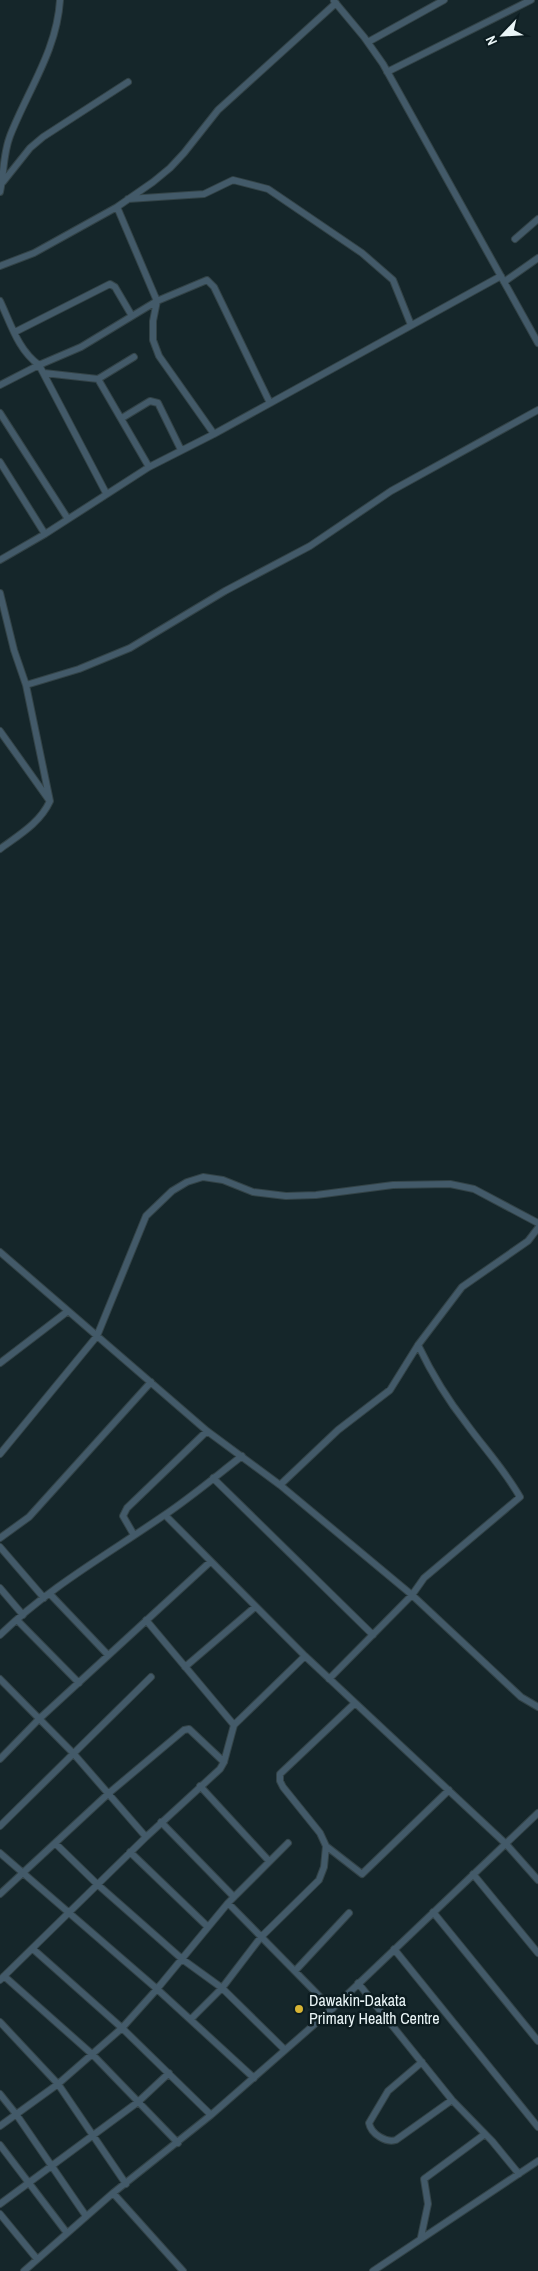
<svg xmlns="http://www.w3.org/2000/svg" width="538" height="2271" viewBox="0 0 538 2271" font-family="'Archivo Narrow',sans-serif">
<rect width="100%" height="100%" fill="#15262a"/>
<g fill="none" stroke-linecap="round" stroke-linejoin="round">
<defs>
<path id="minor" d="M334 1 364 37 383 64 538 343
M368 42 444 0
M387 72 531 0
M3 182 30 148 43 137 128 82
M0 192C4 173 3 154 10 136 28 90 57 50 60 0
M128 199 204 194 233 180 268 189 362 253 393 280 411 325
M117 207 157 301 153 321V340L159 356 214 434
M515 239 538 219
M0 266 34 253 117 207 153 182 170 168 184 153 218 110 336 3
M504 282 538 258
M0 301C11 324 18 350 39 365L0 385
M15 332 110 284 115 287 132 316
M44 373 98 379 149 467
M98 379 134 357
M0 413 68 519
M122 418 150 401 158 403 181 450
M0 462 45 534
M106 493 39 365 81 347 157 301 207 280 214 287 270 403
M0 560 45 534 149 467 214 434 501 276
M0 593 14 650 26 685 50 801C40 823 19 835 0 849
M26 685 79 669 130 648 225 591 310 546 391 491 538 410
M0 731 49 800
M0 1252 207 1431 280 1485 412 1595 521 1697 538 1707
M0 1363 68 1311
M0 1454 97 1336 146 1216 172 1191 187 1182 203 1177 223 1180 253 1192 286 1196 316 1195 393 1185 450 1184 474 1189 538 1223
M213 1478 373 1635
M280 1485 338 1430 390 1390 418 1345 462 1287 528 1241 538 1228
M165 1515 305 1656 506 1844 538 1880
M134 1535 123 1516 127 1508 207 1431
M0 1538 29 1517 151 1382
M0 1547 44 1598
M0 1588 23 1615
M50 1594 108 1655
M17 1620 79 1683
M146 1620 234 1725
M0 1635C48 1588 108 1554 163 1516 190 1498 216 1476 242 1456
M185 1667 255 1607
M0 1679 73 1753 146 1837
M329 1679 412 1595 424 1578 520 1497C504 1469 484 1448 466 1423 447 1399 431 1372 418 1345
M0 1759 39 1719 210 1562
M200 1786 269 1861
M161 1822 234 1897
M0 1826 151 1677
M56 1844 97 1884 182 1959 222 1988 285 2050
M326 1846 362 1874 449 1790
M130 1852 208 1927
M0 1853 157 1989 254 2078
M473 1874 538 1953
M0 1894 109 1793 184 1730 189 1729 224 1762
M228 1903 332 2009
M433 1912 538 2041
M33 1949 122 2028 211 2115
M394 1949 538 2127
M295 1971 349 1913
M4 1976 93 2055 178 2143
M0 1980 146 1837 220 1769 224 1762 234 1725 305 1656
M358 1983 452 2100 492 2141 519 2174
M191 2019 222 1988 261 1937 319 1880 324 1867 326 1846 320 1833 283 1787 280 1781V1774L355 1703
M0 2022 58 2084 126 2184
M422 2062 388 2091 369 2123C371 2134 386 2143 396 2140L452 2100
M0 2094 16 2114 86 2216
M0 2126 58 2084 122 2028 157 1989 228 1903 288 1843
M0 2145 67 2233
M113 2193 183 2271
M0 2204 138 2102 169 2073
M0 2214 37 2259
M421 2237 428 2204 424 2179 485 2134
M24 2271 113 2193 211 2115 332 2009 538 1813
M373 2271 538 2161"/>
</defs>
<use href="#minor" stroke="#334347" stroke-width="8"/>
<use href="#minor" stroke="#435a69" stroke-width="6"/>
</g>
<circle fill="#d7b434" stroke="#0c1c20" stroke-width="2" cx="299" cy="2009" r="5"/>
<g text-anchor="middle" dominant-baseline="central" stroke-width="5" stroke-linejoin="round" paint-order="stroke">
<g font-size="16" fill="#eaf5f7" stroke="#0c1c20" text-anchor="start">
<text x="309" y="2000">Dawakin-Dakata<tspan x="309" dy="18">Primary Health Centre</tspan></text>
</g>
</g>
<g transform="translate(503 35) rotate(245)" stroke="#0c1c20" stroke-width="4" paint-order="stroke">
<path d="M0-4L9 19L0 12L-9 19Z" fill="#eaf5f7"/>
<text y="-8" font-size="14" font-weight="bold" text-anchor="middle" fill="#eaf5f7">N</text>
</g>
</svg>
